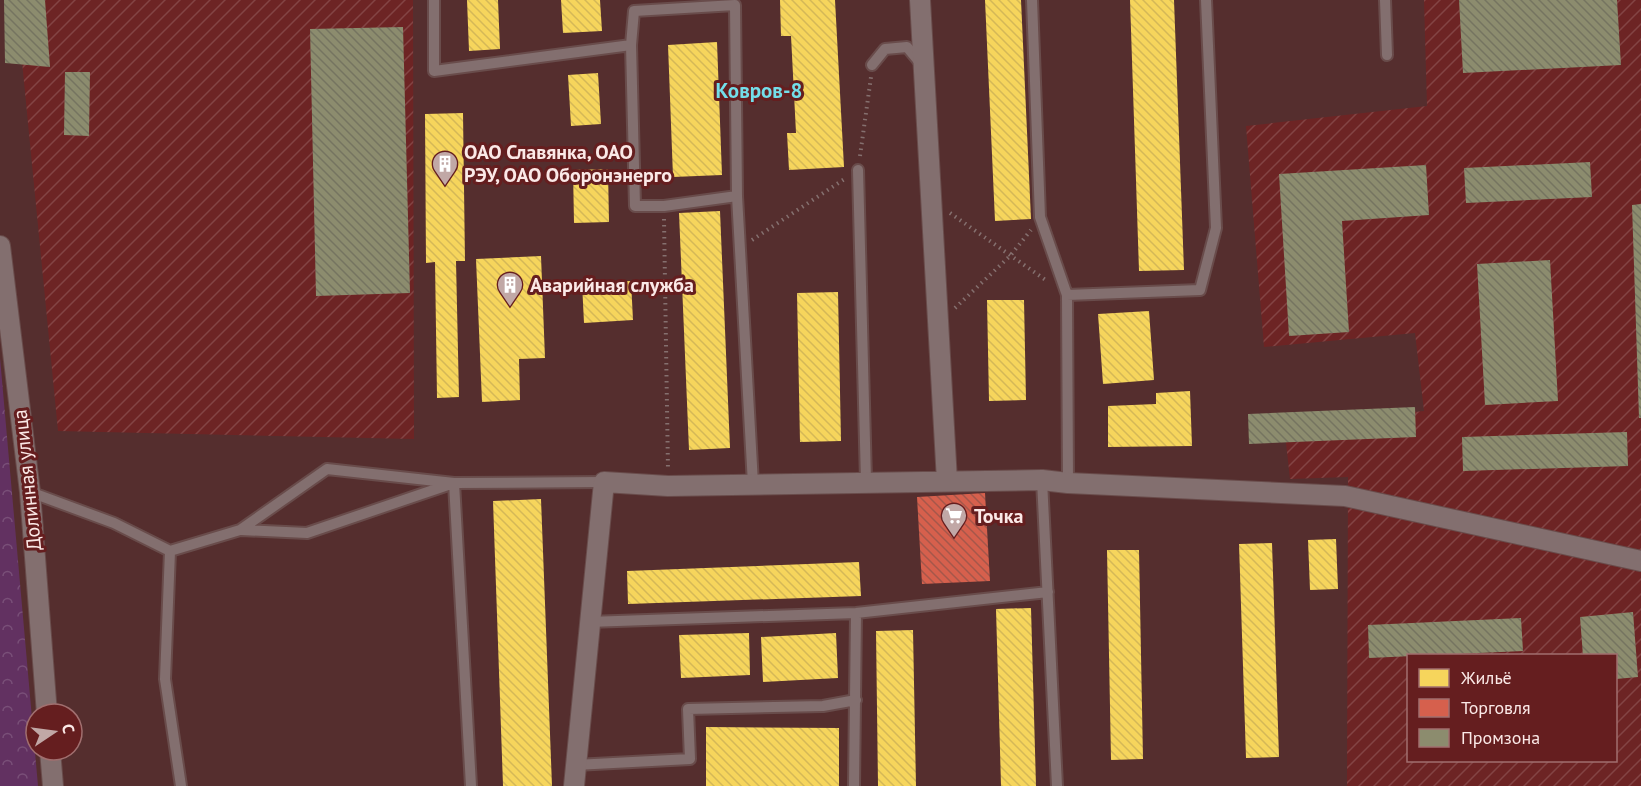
<svg xmlns="http://www.w3.org/2000/svg" width="1641" height="786" viewBox="0 0 1641 786" font-family="'PT Sans',sans-serif">
<defs>
<pattern id="industrial-furrows" width="10" height="10" patternUnits="userSpaceOnUse" patternTransform="scale(1.5)"><rect width="10" height="10" fill="#6d2424"/><path d="M-1 1l2-2M0 10L10 0M9 11l2-2" fill="none" stroke="#834444"/></pattern>
<pattern id="forest-crowns" width="20" height="18" patternUnits="userSpaceOnUse" patternTransform="scale(1.5)"><rect width="20" height="18" fill="#623161"/><path d="M2 6a3 3 0 1 1 6 0M12 15a3 3 0 1 1 6 0" fill="none" stroke="#794f78"/></pattern>
<pattern id="homes-back-hatch" width="6" height="6" patternUnits="userSpaceOnUse" patternTransform="scale(1.5)"><rect width="6" height="6" fill="#f6d55c"/><path d="M-1 5l2 2M0 0l6 6M5-1l2 2" fill="none" stroke="#d4b857"/></pattern>
<pattern id="shops-back-hatch" width="6" height="6" patternUnits="userSpaceOnUse" patternTransform="scale(1.5)"><rect width="6" height="6" fill="#d6604d"/><path d="M-1 5l2 2M0 0l6 6M5-1l2 2" fill="none" stroke="#a5574a"/></pattern>
<pattern id="industry-back-hatch" width="6" height="6" patternUnits="userSpaceOnUse" patternTransform="scale(1.5)"><rect width="6" height="6" fill="#8c8c6e"/><path d="M-1 5l2 2M0 0l6 6M5-1l2 2" fill="none" stroke="#757460"/></pattern>
</defs>
<rect width="100%" height="100%" fill="#552e2e"/>
<path fill="url(#industrial-furrows)" fill-rule="evenodd" d="M16 0H413L414 439 58 431Z
M1424 0H1641V786H1347L1348 477 1290 479 1284 425 1424 411 1415 333 1264 347 1246 126 1427 106ZM1408 656H1616V760H1408Z"/>
<path fill="url(#forest-crowns)" d="M0 358 38 786H0Z"/>
<path fill="url(#homes-back-hatch)" d="M467 0H498L500 49 469 51Z
M561 0H600L602 31 563 33Z
M780 0H835L844 167 789 170 787 133H796L791 36H781Z
M985 0H1021L1031 219 995 221Z
M1130 0H1174L1184 270 1139 271Z
M717 42 722 175 673 177 668 45Z
M598 73 601 124 571 126 568 75Z
M463 113 465 261H456L459 397 437 398 435 262 426 263 425 114Z
M608 169 609 222 574 223 573 170Z
M720 211 730 448 689 450 679 213Z
M541 256 545 358 519 359 520 400 482 402 476 259Z
M631 281 633 320 584 323 582 283Z
M838 292 841 441 800 442 797 293Z
M987 300H1024L1026 400 989 401Z
M1149 311 1154 380 1103 384 1098 314Z
M1190 391 1192 446 1108 447V406L1156 404V393Z
M541 499 552 786H503L493 501Z
M1336 539 1338 589 1310 590 1308 540Z
M1272 543 1279 757 1246 758 1239 544Z
M1107 550H1139L1143 759 1111 760Z
M859 562 861 596 628 604 627 571Z
M1031 608 1036 786H1001L996 609Z
M913 630 916 786H878L876 631Z
M749 633 750 675 681 678 679 635Z
M836 633 838 678 763 682 761 637Z
M706 727 839 728V786H706Z"/>
<path fill="url(#shops-back-hatch)" d="M985 493 990 581 922 584 917 497Z"/>
<path fill="url(#industry-back-hatch)" d="M4 0H45L50 67 5 63Z
M1459 0H1617L1621 65 1463 73Z
M403 27 410 293 316 296 310 29Z
M65 72H90L89 136 64 135Z
M1590 162 1592 197 1466 203 1464 168Z
M1426 165 1429 215 1342 221 1349 332 1289 336 1279 174Z
M1641 204V418H1639L1632 205Z
M1550 260 1558 401 1485 405 1477 264Z
M1415 407 1416 437 1249 444 1248 414Z
M1627 432 1628 466 1463 471 1462 437Z
M1633 612 1638 677 1616 679V656H1583L1580 617Z
M1521 618 1523 651 1369 658 1368 625Z"/>
<g fill="none" stroke-linecap="round" stroke-linejoin="round">
<defs>
<path id="service" d="M434 0V71L631 45
M1032 0 1040 217 1067 295 1068 483
M1385 0 1387 55
M872 65 885 49 907 47 922 65
M858 170 866 481
M737 196 735 5 634 11 631 45 635 206H664L737 196 753 484
M1067 295 1200 290 1216 228 1206 0
M1042 480 1057 786
M30 492 114 523 170 551 240 530 327 469 454 483
M241 530 307 533 451 484
M170 551 165 679 181 786
M588 622 856 613 1048 592
M575 765 690 759 688 709 823 706 856 700
M471 786 454 483 604 482
M854 786 856 613"/>
<path id="minor" d="M920 0 947 481
M0 246 30 492 47 714
M50 750 53 786
M574 786 604 482 668 486 1042 480 1068 483 1345 496 1641 561"/>
</defs>
<use href="#service" stroke="#694c4b" stroke-width="14"/>
<use href="#minor" stroke="#694c4b" stroke-width="22"/>
<path stroke="#85706f" stroke-width="4" stroke-dasharray="1.5 4.5" stroke-linecap="butt" d="M860 156 871 77
M950 213 1047 281
M664 219 668 470
M752 240 846 178
M955 308 1010 256 1031 230"/>
<use href="#service" stroke="#836f6f" stroke-width="10"/>
<use href="#minor" stroke="#836f6f" stroke-width="20"/>
</g>
<defs>
<symbol id="building-pin" viewBox="-11 -11 22 30"><path d="M0 17L-7.5 6A9.5 9.5 0 1 1 7.5 6Z" fill="#c1a8a6" stroke="#651e1f"/><path d="M-4-6H4V6H1V3H-1V6H-4ZM-2.5-4.3h1.7v1.8h-1.7ZM.8-4.3h1.7v1.8H.8ZM-2.5-1h1.7V.8h-1.7ZM.8-1h1.7V.8H.8Z" fill="#fff"/></symbol>
<symbol id="supermarket-pin" viewBox="-11 -11 22 30"><path d="M0 17L-7.5 6A9.5 9.5 0 1 1 7.5 6Z" fill="#c1a8a6" stroke="#651e1f"/><path d="M-6-5.5h2.5l.6 2H6L4.5 2H-2.5L-4.4-4H-6ZM-1.5 3.2a1.3 1.3 0 1 0 .1 0ZM3 3.2a1.3 1.3 0 1 0 .1 0Z" fill="#fff"/></symbol>
</defs>
<g fill-rule="evenodd">
<use href="#building-pin" x="430" y="149" width="30" height="40"/>
<use href="#building-pin" x="495" y="270" width="30" height="40"/>
<use href="#supermarket-pin" x="939" y="501" width="30" height="40"/>
</g>
<g text-anchor="middle" dominant-baseline="central" stroke-width="6" stroke-linejoin="round" paint-order="stroke">
<g font-size="20" font-weight="bold" fill="#fbe9e7" stroke="#651e1f" text-anchor="start">
<text x="464" y="152">ОАО Славянка, ОАО<tspan x="464" dy="23">РЭУ, ОАО Оборонэнерго</tspan></text>
<text x="530" y="285">Аварийная служба</text>
<text x="974" y="516">Точка</text>
</g>
<g font-size="20" fill="#fbe9e7" stroke="#651e1f">
<text transform="translate(27 480) rotate(-96)">Долинная улица</text>
</g>
<g font-size="21" font-weight="bold" fill="#73dee9" stroke="#651e1f">
<text x="759" y="90">Ковров-8</text>
</g>
</g>
<rect x="1407" y="654" width="210" height="108" fill="#651e1f" stroke="#a16f6f" stroke-width="1.5"/>
<rect x="1419" y="669" width="30" height="18" fill="#f6d55c" stroke="#a16f6f" stroke-width="1.5"/>
<text x="1461" y="684" font-size="18" fill="#fbe9e7">Жильё</text>
<rect x="1419" y="699" width="30" height="18" fill="#d6604d" stroke="#a16f6f" stroke-width="1.5"/>
<text x="1461" y="714" font-size="18" fill="#fbe9e7">Торговля</text>
<rect x="1419" y="729" width="30" height="18" fill="#8c8c6e" stroke="#a16f6f" stroke-width="1.5"/>
<text x="1461" y="744" font-size="18" fill="#fbe9e7">Промзона</text>
<g transform="translate(54 732) rotate(77)"><circle r="28" fill="#651e1f" stroke="#a16f6f" stroke-width="1.5"/>
<path d="M0-4.5L10 22L0 15L-10 22Z" fill="#c1a8a6"/>
<text y="-9" font-size="16" font-weight="bold" text-anchor="middle" fill="#fbe9e7">С</text>
</g>
</svg>
